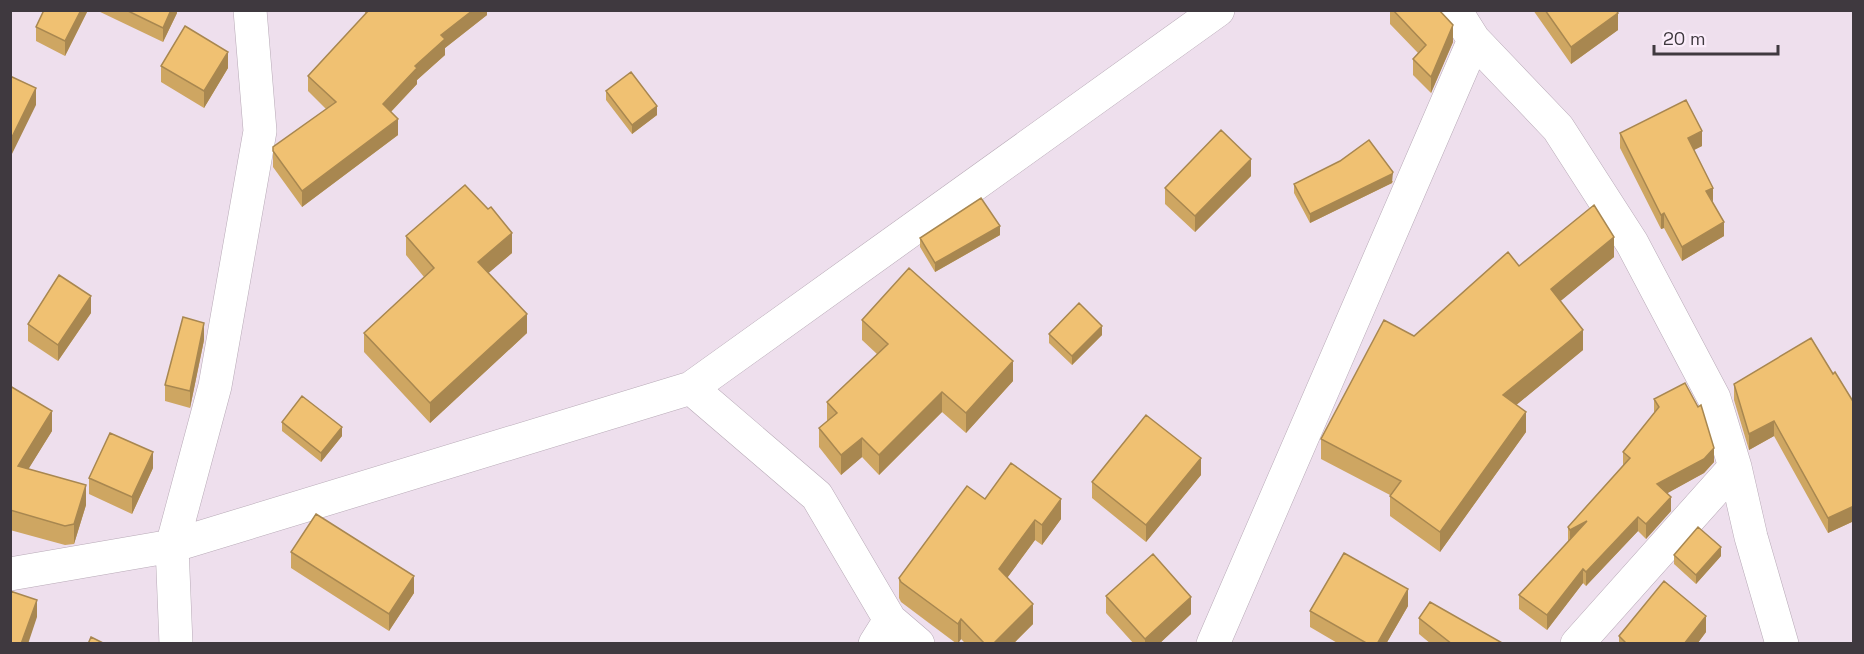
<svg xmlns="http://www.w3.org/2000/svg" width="1864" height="654" viewBox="0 0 1864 654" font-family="'Space Grotesk',sans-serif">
<rect width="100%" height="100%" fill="#eedfed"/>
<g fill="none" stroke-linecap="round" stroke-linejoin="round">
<defs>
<path id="minor" d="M1455 10 1474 40 1558 128 1632 243 1714 398 1735 467 1751 537 1782 644
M691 388 817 496 890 620 918 644
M10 574 172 546 691 388 1218 10
M176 644 172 546 215 386 260 131 250 10
M875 644 890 620
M1213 644 1474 40
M1577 644 1735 467"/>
</defs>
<use href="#minor" stroke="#b8aab7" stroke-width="34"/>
<use href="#minor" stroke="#fff" stroke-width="33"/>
</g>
<path fill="#cea662" d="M44 10H88L65 56 36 41V27Z
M96 10H177V13L163 42Z
M365 10H487V15L445 48V55L417 80V84L391 112 398 135 302 207 273 167V151L326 109 308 91V76L365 15Z
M1390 10H1439L1453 42 1431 93 1413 75V59L1418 53 1390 24Z
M1533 10H1616L1618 30 1571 64Z
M161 66 228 68 204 108 161 82Z
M606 91 657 115 632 134 606 100Z
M1620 133 1702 146 1694 150 1724 236 1682 261 1664 228 1661 229 1620 148Z
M1251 176 1195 232 1165 204V188Z
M1393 181 1392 183 1310 223 1294 193V184Z
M1000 235 935 272 920 247V238Z
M406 236 512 253 488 273 527 333 430 423 364 352V333L424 277 406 255Z
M1614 257 1560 301 1583 350 1516 405 1526 432 1440 552 1390 516V495L1321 459V439L1414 336 1519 266Z
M91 313 58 361 28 341V324Z
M862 320 1013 381 966 433 942 412 879 475 862 457 841 475 819 447V428L827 421V402L877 354 862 340Z
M1049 334 1102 335 1072 365 1049 343Z
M204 340 190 408 165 401V385Z
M1833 374 1854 403V521L1828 533 1774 436 1749 450 1734 400V384Z
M10 386 52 431 28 469 86 505 74 544 65 545 10 530Z
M1654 399 1714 462 1704 473 1667 493 1671 511 1646 539 1638 531 1586 586 1583 583 1547 630 1519 609V595L1568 542V527L1623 466V452L1654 413Z
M282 422 342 436 321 462 282 431Z
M153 468 132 514 89 494V478Z
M1201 475 1146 542 1092 498V482Z
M985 499 1061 519 1042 545 1035 540 1007 578 1033 624 1013 644H966L961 639 957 644 901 602 899 598V578Z
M291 552 414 593 389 631 291 568Z
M1674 555 1721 556 1696 584 1674 564Z
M1106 596 1191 614 1159 644H1134L1106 613Z
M1408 606 1386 644H1339L1310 627V611Z
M1419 618 1504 644H1431L1419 634Z
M1706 632 1697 644H1619V636Z"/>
<path fill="#a88750" d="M81 10H88L65 56V41Z
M171 10H177V13L163 42V28Z
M473 10H487V15L445 48V55L417 80V84L383 120V104L441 35Z
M1618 13V30L1571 64V47Z
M1453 25V42L1431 93V77Z
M228 52V68L204 108V91Z
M36 88V105L10 158V141Z
M657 106V115L632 134V125Z
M398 119V135L302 207V191Z
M1702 131V146L1688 153V138Z
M1251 159V176L1195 232V216Z
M1393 172 1392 183 1310 223V214Z
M1713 188V202L1706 191Z
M1664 213V228L1661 229V215Z
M1724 222V236L1682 261V247Z
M1000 226V235L935 272V263Z
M512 233V253L478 282V262Z
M1614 237V257L1551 309V289Z
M91 296V313L58 361V345Z
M527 314V333L430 423V403Z
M204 323V340L190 408V391Z
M1102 326V335L1072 365V356Z
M1583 330V350L1503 416V395Z
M1013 361V381L966 433V413Z
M942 392V412L879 475V455Z
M52 411V431L18 486V466Z
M1526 412V432L1440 552V532Z
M1774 421V436L1749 450V434Z
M342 427V436L321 462V453Z
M862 438V457L841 475V455Z
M1714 448V462L1704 473 1657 499V484Z
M153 452V468L132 514V497Z
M1201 458V475L1146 542V525Z
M86 485V505L74 544V524Z
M1671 497V511L1646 539V524Z
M1061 499V519L1042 545V525Z
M1854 506V521L1828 533V518Z
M1638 517V531L1586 586V572Z
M1035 520V540L999 589V569Z
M1587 521 1570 544V530Z
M1721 547V556L1696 584V575Z
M1583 569V583L1547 630V615Z
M414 576V593L389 631V614Z
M1408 589V606L1386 644H1377Z
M1191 597V614L1159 644H1145V639Z
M37 600V617L28 644H21Z
M1033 604V624L1013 644H993Z
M1706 616V632L1697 644H1684Z
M961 619V639L958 644V624Z"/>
<path fill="#f0c172" stroke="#a88750" stroke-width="1.5" d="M44 10H81L65 41 36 27Z
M126 10H171L163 28Z
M369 10H473L441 35 445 39 415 66 417 68 383 104 398 119 302 191 273 151V147L336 102 308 76Z
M1393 10H1439L1453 25 1431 77 1413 59 1426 45Z
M1545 10H1616L1618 13 1571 47Z
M185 26 228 52 204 91 161 66Z
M631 72 657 106 632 125 606 91Z
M10 76 36 88 10 141Z
M1686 100 1702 131 1688 138 1713 188 1706 191 1724 222 1682 247 1664 213 1661 215 1620 133Z
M1221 130 1251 159 1195 216 1165 188Z
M1369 140 1393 172 1392 174 1310 214 1294 184 1340 161Z
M465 185 488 209 491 207 512 233 478 262 527 314 430 403 364 333 434 268 406 236Z
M981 198 1000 226 935 263 920 238Z
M1594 205 1614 237 1551 289 1583 330 1503 395 1526 412 1440 532 1390 496 1401 481 1321 439 1384 320 1414 336 1508 252 1519 266Z
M909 268 1013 361 966 413 942 392 879 455 862 438 841 455 819 428 837 413 827 402 888 344 862 320Z
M59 275 91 296 58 345 28 324Z
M1079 303 1102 326 1072 356 1049 334Z
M183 317 204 323 190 391 165 385Z
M1811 338 1833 374 1835 372 1854 403V506L1828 518 1774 421 1749 434 1734 384Z
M1685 383 1698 407 1701 405 1714 448 1704 459 1657 484 1671 497 1646 524 1638 517 1586 572 1583 569 1547 615 1519 595 1587 521 1570 530 1568 527 1630 458 1623 452 1659 407 1654 399Z
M10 386 52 411 18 466 86 485 74 524 65 526 10 510Z
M302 396 342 427 321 453 282 422Z
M1146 415 1201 458 1146 525 1092 482Z
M110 433 153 452 132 497 89 478Z
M1011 463 1061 499 1042 525 1035 520 999 569 1033 604 993 644H985L961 619 958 624 901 582 899 578 967 486 985 499Z
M316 514 414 576 389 614 291 552Z
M1698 527 1721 547 1696 575 1674 555Z
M1344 553 1408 589 1377 644H1368L1310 611Z
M1153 554 1191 597 1145 639 1106 596Z
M1664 581 1706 616 1684 644H1627L1619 636Z
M10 591 37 600 21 644H10Z
M1430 602 1504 644H1452L1419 618Z
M91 637 105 644H88Z"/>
<rect width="1864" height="654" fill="none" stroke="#3f393f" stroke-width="24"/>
<path d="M1654 45v9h124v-9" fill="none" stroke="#3f393f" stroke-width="3"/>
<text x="1663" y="45" font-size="18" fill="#3f393f" stroke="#fbedfb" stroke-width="4.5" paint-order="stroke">20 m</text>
</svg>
